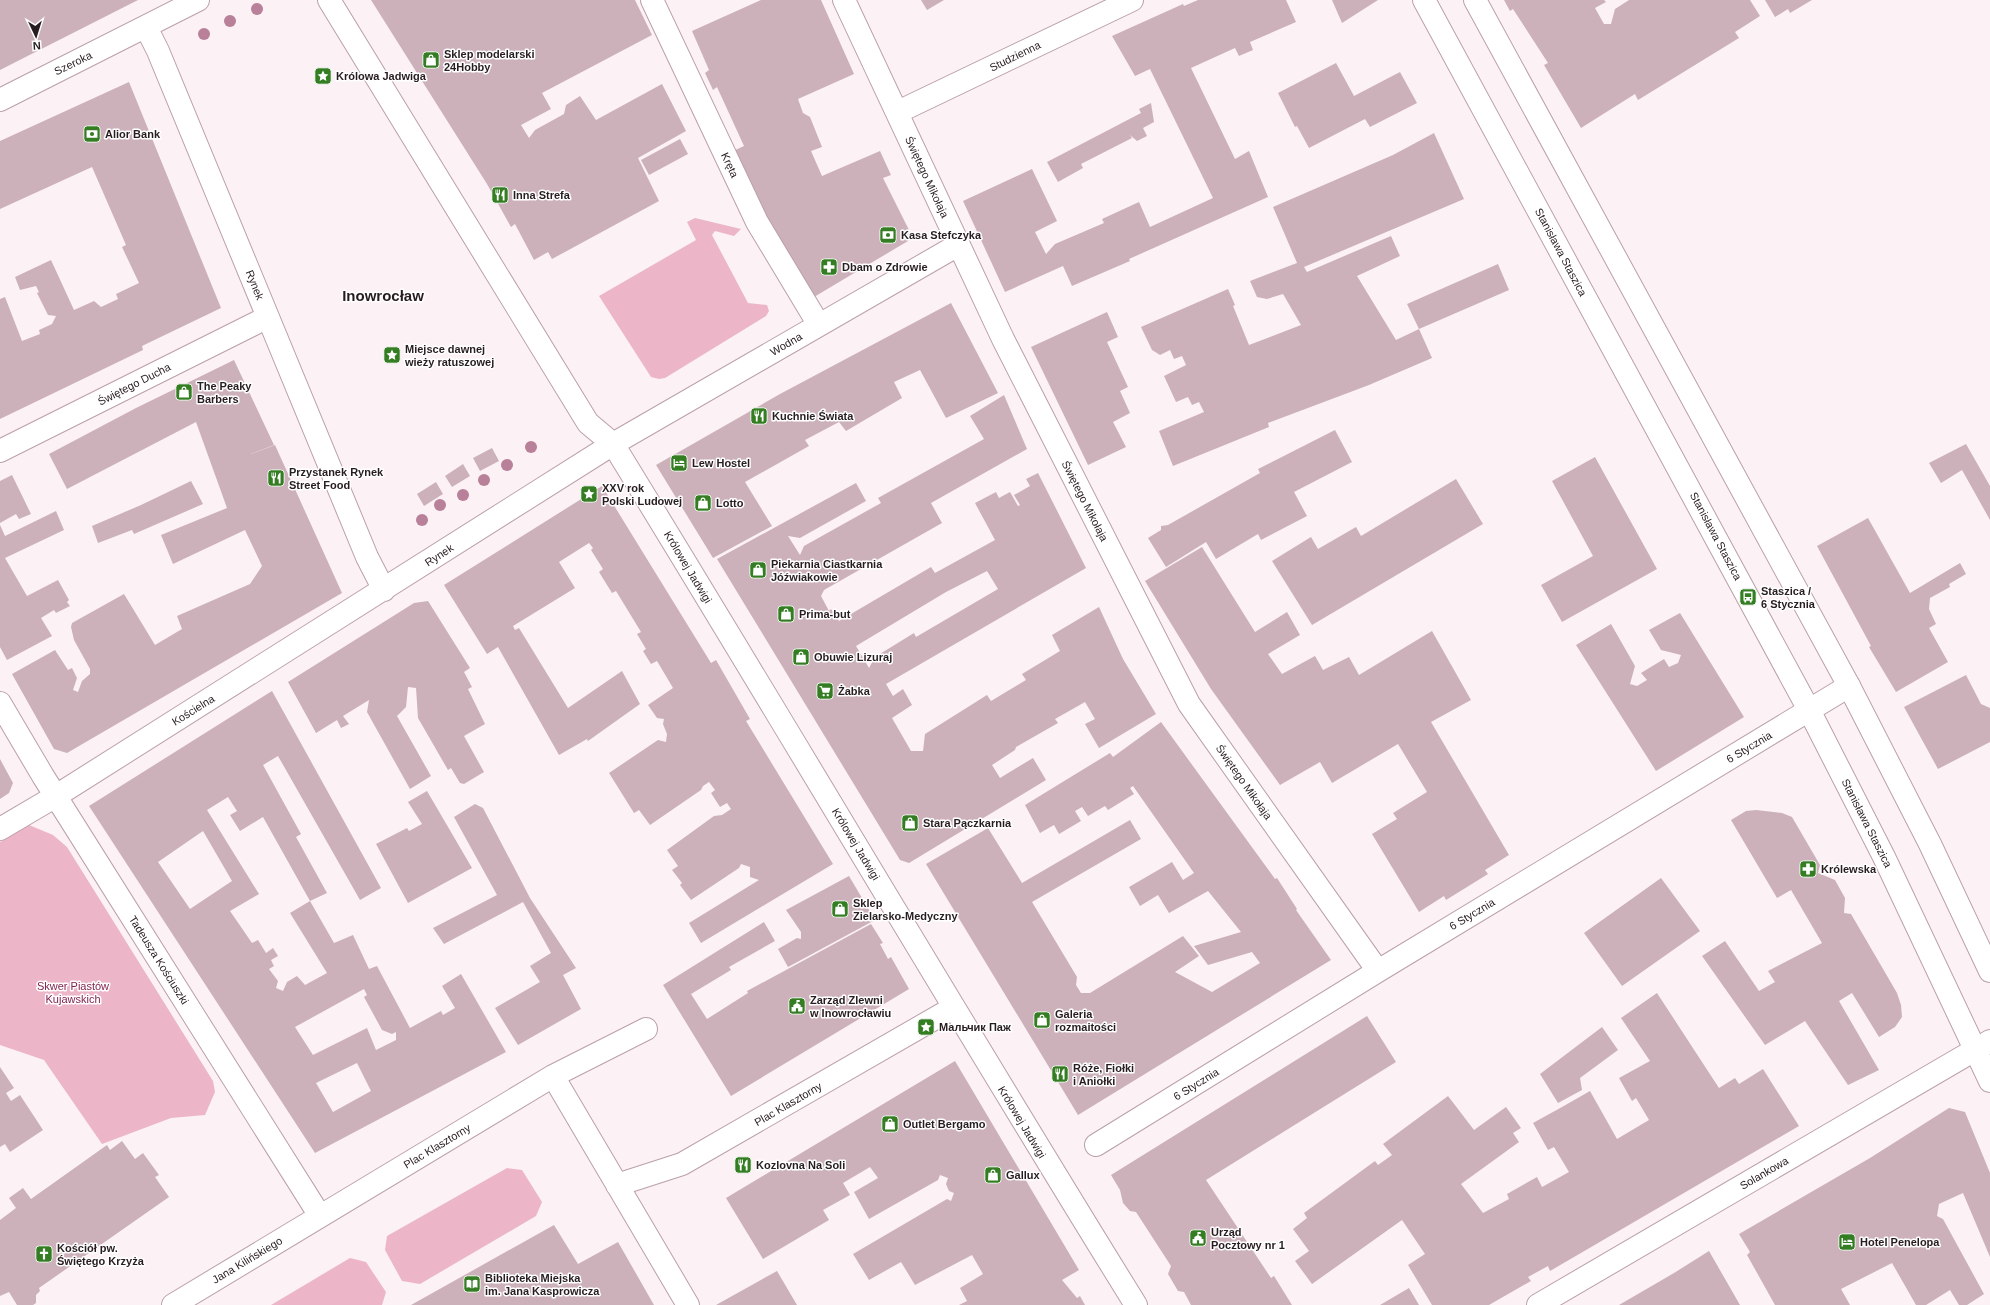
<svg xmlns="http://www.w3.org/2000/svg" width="1990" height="1305" viewBox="0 0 1990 1305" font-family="Arial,sans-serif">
<rect width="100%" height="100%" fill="#fcf1f4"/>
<path fill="#ecb6c8" d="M695 218 741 229 734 236 715 231 712 235 748 303 767 305 769 311 766 316 665 378 659 379 651 377 599 296 696 240 687 222Z
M29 825 53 835 67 847 213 1081 215 1092 205 1115 171 1118 102 1144 44 1060 0 1045V842Z
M507 1168 522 1170 542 1202 536 1216 420 1284 402 1281 385 1250 387 1236Z
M350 1258 366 1262 386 1292 382 1305H271Z"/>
<path fill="#ccb1ba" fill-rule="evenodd" d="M0 0H138L0 70Z
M371 0H635L652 35 542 93 551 109 521 125 529 138 535 130 564 114 566 105 580 96 596 120 662 84 686 131 638 158 659 201 552 259 548 252 534 260 515 224 511 227 487 184Z
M761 0H821L854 74 798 99 803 113 810 117 822 147 811 151 822 176 880 151 891 175 883 178 913 238 814 297 758 205 733 151 744 146 717 87 713 90 705 73 709 70 692 31Z
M921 0H944L927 10Z
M1198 0H1286L1296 22 1250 42 1253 50 1239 56 1235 48 1191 68 1235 159 1249 151 1268 197 1129 259 1130 261 1072 286 1063 266 1005 292 963 201 1032 169 1057 221 1035 232 1046 254 1055 244 1104 223 1102 219 1139 202 1150 227 1213 198 1150 69 1135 76 1112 36 1183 4 1184 6Z
M1332 0H1378L1342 23Z
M1504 0H1604L1606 2 1595 8 1604 24H1611L1615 9 1629 0H1750L1760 16 1735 32 1739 38 1638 100 1635 94 1581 128 1544 65 1548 63 1513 9 1510 11Z
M1765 0H1812L1790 13 1788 9 1775 17Z
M1336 63 1354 96 1400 72 1417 103 1370 127 1365 119 1309 148 1297 126 1295 127 1278 93Z
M129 82 221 308 142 346 143 350 0 419V299L5 297 22 341 40 334 39 330 52 324 56 316 48 315 37 293 39 292 36 286 20 290 15 277 51 260 74 310 94 301 101 307 118 299 116 294 139 283 122 247 126 245 92 167 0 209V141Z
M1151 103 1154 122 1143 128 1147 136 1137 141 1130 135 1132 138 1081 164 1083 168 1058 182 1047 162 1141 113 1139 109Z
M1434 133 1464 199 1304 267 1307 272 1391 236 1400 256 1357 276 1396 340 1419 329 1407 304 1498 264 1509 290 1419 329 1432 358 1369 385 1268 423 1269 427 1173 466 1159 431 1204 412 1199 402 1192 405 1188 397 1176 402 1164 376 1186 365 1182 356 1174 359 1170 350 1160 355 1152 350 1141 327 1228 289 1235 305 1233 306 1249 345 1301 325 1283 294 1267 299 1257 297 1250 281 1297 263 1273 207 1393 155Z
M680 139 688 154 649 175 641 160Z
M951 303 998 393 946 418 920 370 894 382 902 398 846 431 839 422 805 440 809 446 745 482 772 526 713 558 656 465 780 394Z
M1107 312 1118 337 1107 342 1128 387 1120 391 1130 413 1113 422 1126 447 1088 465 1031 347Z
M234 360 274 445 251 454 275 445 342 593 67 753 54 749 12 674 55 650 68 670 72 668 77 678 73 690 78 692 82 681 90 674V669L74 640 71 627 72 623 124 594 155 645 182 629 177 616 250 584 262 566 245 530 173 564 161 535 227 508 196 422 67 489 49 454 136 408Z
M1004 395 1027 449 931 503 942 523 824 590 821 596 829 611 831 609 839 621 931 567 935 573 995 540 975 503 996 492 999 498 1010 492 1018 506 1020 505 1014 495 1030 486 1026 479 1038 473 1086 568 886 684 893 696 903 689 912 705 892 718 911 751H923L925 734 987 695 991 701 1026 680 1022 674 1060 651 1052 635 1099 607 1123 659 1156 714 1099 748 1085 724 1095 719 1085 702 1055 719 1058 723 1016 747 1015 750 992 765 1000 778 1033 758 1046 780 909 863 900 860 717 559 856 483 866 501 800 538 788 536 800 555 804 546 881 503 878 498 984 439 970 416ZM987 571 998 589 916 637 914 633 875 657 869 668 856 646 946 592Z
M1335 430 1352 462 1294 492 1307 516 1261 540 1258 534 1216 559 1206 542 1166 567 1148 538 1161 530V526L1168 525 1260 473 1258 469Z
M1966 444 1990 486V520L1962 470 1941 483 1929 463Z
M492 448 499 461 480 471 473 458Z
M1595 457 1657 569 1562 622 1541 585 1593 556 1552 481Z
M463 464 470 476 452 487 445 476Z
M12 475 31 514 19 519 16 514 0 523V481Z
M1456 479 1483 524 1312 625 1272 561 1311 537 1318 549 1356 527 1361 536Z
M191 481 203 504 134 534 132 530 98 543 92 526 141 505Z
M436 482 443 494 424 506 417 494Z
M602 486 711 663 716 660 750 719 746 721 833 864 701 943 689 923 759 880 750 877V867L741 864 739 868 691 900 680 885 682 883 672 870 678 866 667 850 714 816 722 815 731 809 727 803 720 807 711 793 715 790 709 782 703 786 701 790 650 825 639 810 634 813 609 773 658 740 666 742 667 734 663 724 664 719 657 718 648 705 673 688 657 661 651 664 643 651 646 649 637 634 641 632 616 591 612 593 599 572 603 569 591 550 593 548 589 543 559 562 575 588 513 626 515 630 519 628 568 708 622 671 640 704 588 741 587 739 559 755 498 647 487 654 444 585Z
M56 511 64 530 5 558 27 596 58 580 69 600 67 602 70 606 56 613 54 610 41 618 52 636 7 660 0 647V525L5 536Z
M1868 518 1910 593 1960 563 1966 574 1949 584 1950 587 1930 598 1929 609 1936 624 1929 628 1948 662 1896 692 1869 647 1871 646 1817 546Z
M1202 547 1255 632 1287 612 1300 635 1268 654 1282 674 1315 656 1323 670 1349 657 1359 675 1432 631 1471 700 1431 722 1509 855 1485 870 1488 874 1446 900 1444 896 1419 912 1372 834 1397 819 1393 813 1427 792 1398 744 1332 783 1320 762 1280 785 1211 689 1145 581Z
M428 601 470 668 464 672 472 687 468 689 485 724 464 736 484 772 464 784 460 783 451 768 448 770 418 718 416 688 408 687 406 707 397 716 431 776 410 789 367 712 369 700 343 716 349 724 341 728 337 720 316 733 288 682 414 603Z
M1680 613 1744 717 1656 771 1576 645 1611 624 1635 666 1630 684 1637 686 1647 680 1641 673 1664 659 1669 667 1678 663 1681 655 1661 650 1649 630Z
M1966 675 1981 704 1990 708V742L1938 769 1904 707Z
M272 691 381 888 360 900 278 756 263 765 301 834 296 837 327 893 310 901 263 817 240 831 230 815 237 811 228 797 207 810 259 894 230 911 252 943 258 940 266 953 273 948 278 956 271 960 274 966 269 969 278 981 276 988 283 991 287 982 297 976 305 985 327 973 290 913 310 901 334 943 353 935 369 969 377 966 410 1028 441 1011 443 1015 455 1008 442 986 461 974 506 1052 315 1153 89 806ZM203 831 232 881 190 909 158 862ZM364 989 367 995 364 997 382 1030 392 1034 396 1032V1040L376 1050 367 1028 313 1055 295 1027ZM357 1063 371 1091 333 1112 316 1083Z
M1161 722 1275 879 1277 878 1297 909 1296 910 1331 960 1078 1115 926 864 988 828 1022 883 1130 820 1141 839 1032 902 1077 977 1076 985 1081 993H1090L1183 936 1199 956 1175 972 1212 992 1260 963 1252 952 1208 965 1194 946 1241 932 1208 891 1169 913 1158 895 1140 906 1129 887 1172 862 1183 880 1194 873 1133 786 1130 788 1134 794 1108 810 1105 806 1088 816 1082 807 1075 811 1081 821 1059 834 1054 825 1040 833 1025 805 1110 753 1113 757Z
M0 759 13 783 9 793 0 799Z
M427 791 472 868 408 903 376 844 407 828 409 831 422 824 408 802Z
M475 804 483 808 530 898 576 968 563 975 581 1009 518 1045 495 1008 540 982 530 966 551 953 523 902 444 944 433 928 497 895 454 817Z
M1756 810 1782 813 1792 817 1820 865 1818 873 1835 880 1845 898 1844 913 1851 914 1897 993 1901 1005 1902 1017 1895 1027 1879 1037 1852 993 1839 1001 1879 1070 1848 1085 1805 1021 1765 1045 1702 956 1725 941 1759 991 1775 982 1768 971 1822 943 1791 890 1777 898 1731 820 1746 811Z
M849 876 875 920 788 967 778 949 797 938 801 939V932L786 910Z
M1661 878 1700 931 1622 986 1584 933Z
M764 922 775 941 729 967 731 970 691 994 707 1019 748 993 747 991 871 924 883 943 880 944 888 959 891 957 909 989 731 1096 663 985Z
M1657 993 1719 1088 1735 1078 1739 1084 1763 1069 1799 1126 1550 1271 1548 1266 1528 1277 1531 1281 1489 1305H1432L1408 1265 1425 1254 1402 1220 1312 1284 1295 1261 1309 1251 1293 1229 1307 1218 1304 1213 1375 1161 1378 1165 1392 1155 1383 1144 1448 1096 1474 1130 1506 1107 1521 1128 1513 1133 1519 1142 1461 1184 1483 1213 1509 1199 1507 1194 1537 1177 1542 1187 1569 1172 1554 1147 1548 1150 1533 1123 1562 1107 1590 1091 1617 1139 1649 1120 1636 1098 1632 1101 1619 1078 1650 1061 1621 1018Z
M1367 1016 1396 1062 1206 1180 1271 1278 1274 1276 1292 1305H1191L1184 1292 1178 1291 1168 1274 1171 1266 1136 1212 1130 1211 1123 1203 1120 1190 1111 1175Z
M1602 1027 1618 1050 1580 1078 1582 1090 1558 1103 1540 1074Z
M955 1061 1079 1270 1062 1280 1077 1298 1080 1296 1085 1305H959L967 1301 960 1288 983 1274 972 1255 915 1285 901 1262 869 1280 853 1254 947 1199 951 1201 954 1193 949 1191 946 1184 948 1178 940 1175 938 1180 869 1219 854 1192 878 1178 870 1167 843 1183 850 1195 823 1210 829 1220 763 1259 726 1198Z
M0 1067 14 1088 6 1093 11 1101 20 1095 43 1130 10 1152 5 1144 0 1147Z
M1949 1108 1965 1112 1990 1173V1257L1963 1193 1939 1204 1937 1216 1943 1219 1984 1294 1967 1305H1959L1950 1290 1926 1305H1916L1892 1263 1841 1289 1850 1305H1775L1747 1255 1750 1252 1739 1234 1870 1158Z
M122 1141 135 1159 143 1153 159 1175 155 1177 169 1197 39 1288 40 1291 36 1295V1303L33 1305H17L9 1292 0 1296V1220L16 1208 9 1198 23 1188 31 1199 107 1145 110 1150Z
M554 1225 578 1264 618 1242 654 1305H411Z
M1709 1251 1740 1305H1619L1674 1273Z
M777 1271 797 1305H716Z
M1409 1288 1419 1305H1380Z"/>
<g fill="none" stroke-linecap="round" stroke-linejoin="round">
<defs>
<path id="street" d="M329 0 588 423 613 444C789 730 959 1020 1136 1305
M652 0 757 222 819 325
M844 0 1003 339 1189 704 1378 971
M146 27 158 51 367 557 384 590
M0 100 198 0
M898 112 1132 0
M0 451 268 317
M0 703 43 776 320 1216
M0 829 56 796 613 444 958 245
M553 1076 688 1305
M1096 1145 1378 971 1849 686
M617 1185 682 1164 953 1008
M173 1305 553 1076 646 1029
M1538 1305 1990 1041"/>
<path id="secondary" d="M1424 0 1809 710 1884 857 1990 1081
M1475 0 1849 686 1930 844 1990 971"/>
</defs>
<use href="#street" stroke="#bba0a9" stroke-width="24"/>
<use href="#secondary" stroke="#bba0a9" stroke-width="24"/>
<use href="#street" stroke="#fff" stroke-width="22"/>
<use href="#secondary" stroke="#fff" stroke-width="22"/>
</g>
<g fill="#b88099">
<circle cx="257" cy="9" r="6"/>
<circle cx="230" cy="21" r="6"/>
<circle cx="204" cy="34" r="6"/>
<circle cx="531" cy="447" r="6"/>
<circle cx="507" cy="465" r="6"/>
<circle cx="484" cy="480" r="6"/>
<circle cx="463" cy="495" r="6"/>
<circle cx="440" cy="505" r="6"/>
<circle cx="422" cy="520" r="6"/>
</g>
<defs>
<symbol id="shop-square" viewBox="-11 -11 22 22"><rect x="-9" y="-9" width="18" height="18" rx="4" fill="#347d23" stroke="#fff"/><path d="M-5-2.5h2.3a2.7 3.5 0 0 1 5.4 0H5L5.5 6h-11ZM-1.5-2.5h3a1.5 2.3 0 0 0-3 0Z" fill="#fff"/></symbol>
<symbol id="sight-square" viewBox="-11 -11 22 22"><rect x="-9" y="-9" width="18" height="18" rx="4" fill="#347d23" stroke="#fff"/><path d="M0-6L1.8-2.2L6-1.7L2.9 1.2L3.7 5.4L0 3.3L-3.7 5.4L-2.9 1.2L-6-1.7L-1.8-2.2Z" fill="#fff"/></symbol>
<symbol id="bank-square" viewBox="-11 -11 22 22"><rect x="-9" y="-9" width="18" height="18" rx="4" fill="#347d23" stroke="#fff"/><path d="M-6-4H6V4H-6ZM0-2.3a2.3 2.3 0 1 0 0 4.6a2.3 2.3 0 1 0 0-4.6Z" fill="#fff"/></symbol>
<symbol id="restaurant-square" viewBox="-11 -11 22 22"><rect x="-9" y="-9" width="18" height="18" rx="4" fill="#347d23" stroke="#fff"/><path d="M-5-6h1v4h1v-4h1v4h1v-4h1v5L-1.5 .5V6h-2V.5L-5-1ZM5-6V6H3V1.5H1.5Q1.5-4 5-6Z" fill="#fff"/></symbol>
<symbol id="pharmacy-square" viewBox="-11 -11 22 22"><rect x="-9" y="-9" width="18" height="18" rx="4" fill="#347d23" stroke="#fff"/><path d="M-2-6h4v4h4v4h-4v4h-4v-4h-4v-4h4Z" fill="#fff"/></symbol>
<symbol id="hotel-square" viewBox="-11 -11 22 22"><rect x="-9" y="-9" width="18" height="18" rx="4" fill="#347d23" stroke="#fff"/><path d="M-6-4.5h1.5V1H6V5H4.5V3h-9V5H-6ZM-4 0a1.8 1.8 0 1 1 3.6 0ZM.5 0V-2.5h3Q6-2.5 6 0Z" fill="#fff"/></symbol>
<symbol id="bus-square" viewBox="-11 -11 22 22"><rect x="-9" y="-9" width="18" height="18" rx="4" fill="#347d23" stroke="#fff"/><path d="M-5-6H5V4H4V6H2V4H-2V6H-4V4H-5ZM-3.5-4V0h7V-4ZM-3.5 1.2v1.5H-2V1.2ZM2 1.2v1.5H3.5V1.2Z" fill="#fff"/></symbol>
<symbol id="supermarket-square" viewBox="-11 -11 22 22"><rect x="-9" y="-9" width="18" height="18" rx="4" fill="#347d23" stroke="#fff"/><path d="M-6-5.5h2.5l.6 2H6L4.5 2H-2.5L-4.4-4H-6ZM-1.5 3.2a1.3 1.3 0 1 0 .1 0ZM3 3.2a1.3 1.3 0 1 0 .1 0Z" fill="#fff"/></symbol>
<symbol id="civic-square" viewBox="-11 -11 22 22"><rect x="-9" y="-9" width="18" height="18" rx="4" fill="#347d23" stroke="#fff"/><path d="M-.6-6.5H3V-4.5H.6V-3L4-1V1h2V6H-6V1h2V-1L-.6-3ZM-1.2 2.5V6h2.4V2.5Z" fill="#fff"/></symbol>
<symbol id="church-square" viewBox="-11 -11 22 22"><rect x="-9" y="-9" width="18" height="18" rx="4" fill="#347d23" stroke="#fff"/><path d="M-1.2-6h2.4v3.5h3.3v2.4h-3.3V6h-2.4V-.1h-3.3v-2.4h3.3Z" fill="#fff"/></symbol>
<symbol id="library-square" viewBox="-11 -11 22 22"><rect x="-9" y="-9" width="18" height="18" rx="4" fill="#347d23" stroke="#fff"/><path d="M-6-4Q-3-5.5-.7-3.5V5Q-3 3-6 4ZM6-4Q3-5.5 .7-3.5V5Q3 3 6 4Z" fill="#fff"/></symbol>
</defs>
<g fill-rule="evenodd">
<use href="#shop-square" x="421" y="50" width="20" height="20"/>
<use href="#sight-square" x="313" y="66" width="20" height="20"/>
<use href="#bank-square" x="82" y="124" width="20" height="20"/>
<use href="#restaurant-square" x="490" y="185" width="20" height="20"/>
<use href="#bank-square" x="878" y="225" width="20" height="20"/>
<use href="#pharmacy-square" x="819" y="257" width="20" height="20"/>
<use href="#sight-square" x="382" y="345" width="20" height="20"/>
<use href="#shop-square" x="174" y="382" width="20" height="20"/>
<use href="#restaurant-square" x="749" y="406" width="20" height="20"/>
<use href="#hotel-square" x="669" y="453" width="20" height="20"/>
<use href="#restaurant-square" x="266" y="468" width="20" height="20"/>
<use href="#sight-square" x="579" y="484" width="20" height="20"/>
<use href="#shop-square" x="693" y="493" width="20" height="20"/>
<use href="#shop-square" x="748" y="560" width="20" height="20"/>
<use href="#bus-square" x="1738" y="587" width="20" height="20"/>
<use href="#shop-square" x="776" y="604" width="20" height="20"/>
<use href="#shop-square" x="791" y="647" width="20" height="20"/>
<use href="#supermarket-square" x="815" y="681" width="20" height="20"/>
<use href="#shop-square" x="900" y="813" width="20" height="20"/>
<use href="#pharmacy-square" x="1798" y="859" width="20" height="20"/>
<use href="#shop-square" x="830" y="899" width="20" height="20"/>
<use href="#civic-square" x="787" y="996" width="20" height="20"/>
<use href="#shop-square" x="1032" y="1010" width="20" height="20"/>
<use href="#sight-square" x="916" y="1017" width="20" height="20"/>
<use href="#restaurant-square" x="1050" y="1064" width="20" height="20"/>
<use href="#shop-square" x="880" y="1114" width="20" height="20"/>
<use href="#restaurant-square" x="733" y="1155" width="20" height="20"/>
<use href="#shop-square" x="983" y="1165" width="20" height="20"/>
<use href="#civic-square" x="1188" y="1228" width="20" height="20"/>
<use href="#hotel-square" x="1837" y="1232" width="20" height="20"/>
<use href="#church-square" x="34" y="1244" width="20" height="20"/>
<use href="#library-square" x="462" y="1274" width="20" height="20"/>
</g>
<g text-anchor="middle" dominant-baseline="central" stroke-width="3" stroke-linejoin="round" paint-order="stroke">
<g font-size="11" font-weight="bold" fill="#271c20" stroke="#fff" text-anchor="start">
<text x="444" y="54">Sklep modelarski<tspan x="444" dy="13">24Hobby</tspan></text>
<text x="336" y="76">Królowa Jadwiga</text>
<text x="105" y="134">Alior Bank</text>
<text x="513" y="195">Inna Strefa</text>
<text x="901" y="235">Kasa Stefczyka</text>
<text x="842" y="267">Dbam o Zdrowie</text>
<text x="405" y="349">Miejsce dawnej<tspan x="405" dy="13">wieży ratuszowej</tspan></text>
<text x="197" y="386">The Peaky<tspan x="197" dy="13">Barbers</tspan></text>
<text x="772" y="416">Kuchnie Świata</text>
<text x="692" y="463">Lew Hostel</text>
<text x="289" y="472">Przystanek Rynek<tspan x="289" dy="13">Street Food</tspan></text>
<text x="602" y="488">XXV rok<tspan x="602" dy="13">Polski Ludowej</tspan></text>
<text x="716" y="503">Lotto</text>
<text x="771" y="564">Piekarnia Ciastkarnia<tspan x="771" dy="13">Jóźwiakowie</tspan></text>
<text x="1761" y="591">Staszica /<tspan x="1761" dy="13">6 Stycznia</tspan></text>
<text x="799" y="614">Prima-but</text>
<text x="814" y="657">Obuwie Lizuraj</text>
<text x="838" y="691">Żabka</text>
<text x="923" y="823">Stara Pączkarnia</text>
<text x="1821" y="869">Królewska</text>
<text x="853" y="903">Sklep<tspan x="853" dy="13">Zielarsko-Medyczny</tspan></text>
<text x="810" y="1000">Zarząd Zlewni<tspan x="810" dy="13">w Inowrocławiu</tspan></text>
<text x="1055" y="1014">Galeria<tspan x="1055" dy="13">rozmaitości</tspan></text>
<text x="939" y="1027">Мальчик Паж</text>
<text x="1073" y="1068">Róże, Fiołki<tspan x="1073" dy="13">i Aniołki</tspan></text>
<text x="903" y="1124">Outlet Bergamo</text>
<text x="756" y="1165">Kozlovna Na Soli</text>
<text x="1006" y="1175">Gallux</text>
<text x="1211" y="1232">Urząd<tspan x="1211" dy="13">Pocztowy nr 1</tspan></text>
<text x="1860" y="1242">Hotel Penelopa</text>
<text x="57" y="1248">Kościół pw.<tspan x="57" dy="13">Świętego Krzyża</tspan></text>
<text x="485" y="1278">Biblioteka Miejska<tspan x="485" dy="13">im. Jana Kasprowicza</tspan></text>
</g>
<g font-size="11" fill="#271c20" stroke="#fff">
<text transform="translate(1015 56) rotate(-26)">Studzienna</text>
<text transform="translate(73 63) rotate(-26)">Szeroka</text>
<text transform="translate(730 165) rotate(65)">Kręta</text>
<text transform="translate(927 177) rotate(65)">Świętego Mikołaja</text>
<text transform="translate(1561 252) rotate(62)">Stanisława Staszica</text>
<text transform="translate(255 285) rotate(68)">Rynek</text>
<text transform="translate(786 344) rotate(-30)">Wodna</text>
<text transform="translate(134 384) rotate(-27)">Świętego Ducha</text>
<text transform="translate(1085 501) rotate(63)">Świętego Mikołaja</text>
<text transform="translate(1716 536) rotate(62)">Stanisława Staszica</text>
<text transform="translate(439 555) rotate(-33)">Rynek</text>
<text transform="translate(688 567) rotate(59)">Królowej Jadwigi</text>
<text transform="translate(193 710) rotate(-32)">Kościelna</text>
<text transform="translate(1749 747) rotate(-31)">6 Stycznia</text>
<text transform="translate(1244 782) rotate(55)">Świętego Mikołaja</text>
<text transform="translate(1867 823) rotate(63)">Stanisława Staszica</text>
<text transform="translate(856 844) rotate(59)">Królowej Jadwigi</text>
<text transform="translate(1472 914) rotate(-31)">6 Stycznia</text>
<text transform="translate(159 960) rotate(58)">Tadeusza Kościuszki</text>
<text transform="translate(1196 1084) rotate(-32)">6 Stycznia</text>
<text transform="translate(788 1104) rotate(-30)">Plac Klasztorny</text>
<text transform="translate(1022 1122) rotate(59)">Królowej Jadwigi</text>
<text transform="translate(437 1146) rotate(-31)">Plac Klasztorny</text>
<text transform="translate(1764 1173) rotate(-30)">Solankowa</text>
<text transform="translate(247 1260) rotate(-31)">Jana Kilińskiego</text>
</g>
<g font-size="11" fill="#81244f" stroke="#fff">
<text x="73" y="986">Skwer Piastów<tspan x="73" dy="13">Kujawskich</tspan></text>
</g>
<g font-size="15" font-weight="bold" fill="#271c20" stroke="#fff">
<text x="383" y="295">Inowrocław</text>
</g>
</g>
<g transform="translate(36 36) rotate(176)" stroke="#ffffff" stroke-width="3" paint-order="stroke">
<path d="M0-3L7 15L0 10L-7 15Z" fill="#271c20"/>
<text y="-6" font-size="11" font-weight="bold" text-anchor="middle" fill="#271c20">N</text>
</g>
</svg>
